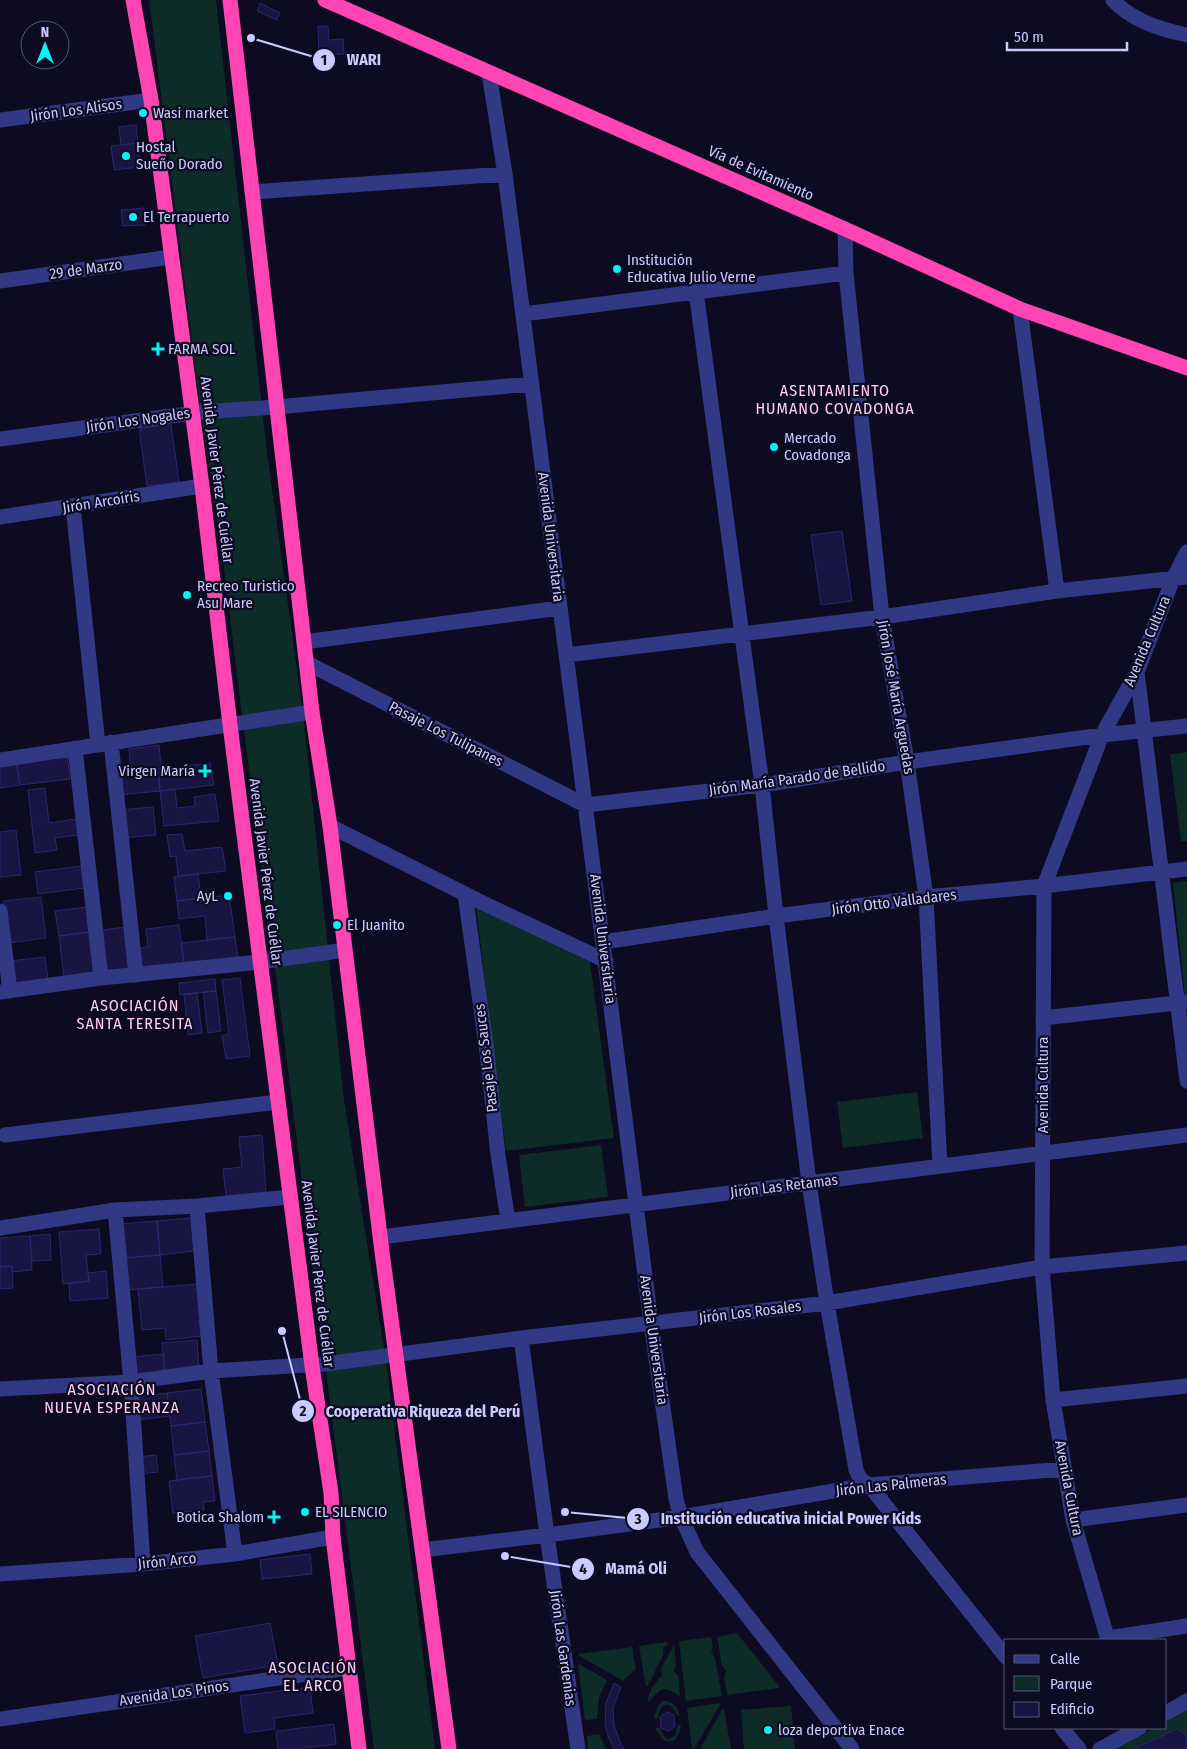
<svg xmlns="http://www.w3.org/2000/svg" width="1187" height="1749" viewBox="0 0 1187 1749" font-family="'Fira Sans Condensed',sans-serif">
<rect width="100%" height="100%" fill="#0c0b21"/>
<path fill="#0d2b27" d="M149 0H216L267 452 303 714 344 1100 385 1355 435 1749H374L274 960 242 716 224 568 201 412Z
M1187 752V841H1181L1170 754Z
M1187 881V997H1185L1173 883Z
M476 907 590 962 614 1138 506 1151Z
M917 1092 923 1138 843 1148 837 1102Z
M601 1145 608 1197 525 1207 519 1155Z
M737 1633 779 1686V1688L727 1695 724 1677 726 1671 722 1666 717 1637Z
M711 1637 713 1646 711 1652 715 1658 722 1696 686 1701 679 1641Z
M667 1642 668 1644 663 1648V1655L648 1686 646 1687 639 1646Z
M674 1645 676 1664 674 1671 678 1676 680 1695 679 1696C661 1683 661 1691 648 1702 647 1692 656 1682 662 1675L661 1669Z
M632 1647 636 1669 623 1681 578 1655V1654Z
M579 1664 607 1680 599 1698 597 1719 585 1720 578 1665Z
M663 1701C673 1700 677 1707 680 1715L677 1716C671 1700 661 1701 658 1718H654L658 1706Z
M719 1703 720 1705 694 1749H692L687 1708Z
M791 1706 795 1749H744L741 1710Z
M724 1709 731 1749H700L722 1710Z
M1187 1709V1749H1112L1153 1728H1166V1721Z
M678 1725H681C679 1735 675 1746 663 1740L655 1728 659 1727 665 1738 669 1739 675 1736Z
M599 1734 606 1749H588L587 1736Z"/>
<path fill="#191543" stroke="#2c2571" d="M260 3 280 13 277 20 257 11Z
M318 26H328L329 40 343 39 344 54 319 55Z
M136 125 138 143 121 145 119 127Z
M138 143 140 167 114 170 111 146Z
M144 208 145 225 123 226 121 210Z
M171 424 179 482 147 486 139 429Z
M842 531 852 601 821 605 811 535Z
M159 745 161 769 131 772 129 749Z
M67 754 70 779 20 785 16 761Z
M16 761 20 785 0 788V763Z
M210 763 214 785 160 791 158 769Z
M158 769 160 791 118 795 115 774Z
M45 788 49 823 76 819 78 835 55 838 57 850 35 853 28 790Z
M175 789 177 808 195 806 194 797 215 794 219 821 164 826 160 791Z
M153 807 156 835 123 838 120 810Z
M16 830 21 875 0 877V832Z
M182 834 185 851 222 847 226 871 178 876 176 856 170 857 167 835Z
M81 866 84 888 38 894 35 872Z
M198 874 201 898 177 901 174 877Z
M229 895 235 937 207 940 205 916 179 919 177 901Z
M41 897 46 938 8 943 3 901Z
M87 907 90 932 59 936 55 911Z
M179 925 184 964 138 969 135 948 148 947 146 929Z
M126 927 130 970 103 973 102 930Z
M90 932 95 974 64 978 59 936Z
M235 937 238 958 184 964 181 943Z
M45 957 48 980 15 984 9 961Z
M240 978 250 1056 226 1059 222 1036 229 1034 222 980Z
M215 979 216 991 180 995 179 983Z
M216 991 221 1031 208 1033 203 992Z
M197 993 202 1033 188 1035 184 994Z
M262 1135 266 1192 226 1196 223 1169 242 1167 239 1137Z
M191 1218 194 1251 160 1255 157 1221Z
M157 1221 160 1255 123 1258 120 1224Z
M99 1229 101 1254 86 1255 89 1281 63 1284 59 1232Z
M50 1234 51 1260 32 1261 30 1236Z
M30 1236 32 1270 12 1272V1266L0 1267V1238Z
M160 1255 163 1287 126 1290 123 1258Z
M12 1266 13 1288 0 1289V1267Z
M106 1271 108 1298 70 1301 69 1283 89 1281 88 1273Z
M197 1284 201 1336 166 1340 165 1328 142 1330 138 1289Z
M197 1340 199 1368 165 1371 162 1343Z
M163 1354 165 1371 133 1374 132 1357Z
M201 1389 205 1422 171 1426 167 1393Z
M167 1393 170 1416 137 1420 134 1397Z
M205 1422 209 1451 174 1455 171 1426Z
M209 1451 212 1476 177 1480 174 1455Z
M156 1455 158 1472 140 1474 138 1457Z
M212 1476 215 1501 203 1502 204 1510 173 1513 169 1481Z
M310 1554 312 1574 262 1579 260 1560Z
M270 1623 278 1665 203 1678 195 1636Z
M614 1683 621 1687 613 1708 614 1725 620 1742 624 1749H614L608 1736 605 1725 606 1703Z
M310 1687 313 1713 274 1718 275 1729 245 1733 240 1696Z
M667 1712 674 1715 675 1726 669 1731 661 1728 660 1717Z
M334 1724 336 1744 294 1749H278L276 1731Z
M1177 1729 1187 1735V1749H1134Z"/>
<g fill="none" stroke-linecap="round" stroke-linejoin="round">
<path stroke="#313884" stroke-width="15" d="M1113 0C1131 20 1162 30 1187 35
M489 73 505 174 651 1323 676 1499 681 1517 697 1552 852 1749
M0 120 151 100
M252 192 505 174
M845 229 846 273 882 617 907 762 926 897 940 1166
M0 281 171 257
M696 291 762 785 776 916 809 1183 827 1303 856 1470 860 1479 869 1485 1006 1657
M1020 309 1057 591
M523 314 846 273
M0 439 201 412 276 407 531 384
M73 506 98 745
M0 517 202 486
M304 642 560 608
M566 655 882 617 1057 591 1187 577
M307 663 585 805 762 785 907 762 1102 735 1187 726
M1137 672 1187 1081
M111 742 136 975
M75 748 101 978
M0 760 312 712
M330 826 483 903 606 961
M465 894 487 1052 498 1155 508 1221
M0 911 10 991
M603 942 776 916 926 897 1044 886 1187 869
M0 992 101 978 260 962 345 950
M1043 1018 1186 1002
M5 1135 278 1102
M197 1206 211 1371 235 1554
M115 1210 131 1382 143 1564
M0 1228 115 1210 197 1206 291 1197
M381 1237 1187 1135
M521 1338 547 1535 578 1749
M0 1389 131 1382 211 1371 325 1364 521 1338 827 1303 1042 1267 1187 1253
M1053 1400 1187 1386
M1073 1520 1187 1505
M422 1550 547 1535 681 1517 869 1485 1064 1469
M0 1574 143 1564 235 1554 333 1537
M1108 1638 1187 1626
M1108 1640 1073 1520 1053 1400 1042 1267 1044 886 1102 735 1137 672 1173 579 1187 552
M1166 1713 1187 1701
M0 1719 348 1668
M1062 1728 1079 1749
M1100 1749 1139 1728"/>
<path stroke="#ff45b3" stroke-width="15" d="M133 0 151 100 202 486 230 725 312 1366 331 1493 333 1537 359 1749
M230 0 312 712 330 826 382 1252 449 1749
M325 0 845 229 1020 309 1187 368"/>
</g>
<g fill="#00f5f3" stroke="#0c0b21" stroke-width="2">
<circle cx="143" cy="113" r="5"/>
<circle cx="126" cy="156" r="5"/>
<circle cx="133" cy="217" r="5"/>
<circle cx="617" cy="269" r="5"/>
<path d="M155.5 341.5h5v5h5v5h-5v5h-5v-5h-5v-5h5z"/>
<circle cx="774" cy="447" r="5"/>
<circle cx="187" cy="595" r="5"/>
<path d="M202.5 763.5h5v5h5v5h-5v5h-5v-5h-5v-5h5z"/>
<circle cx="228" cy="896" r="5"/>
<circle cx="337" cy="925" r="5"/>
<circle cx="305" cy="1512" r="5"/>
<path d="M271.5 1509.5h5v5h5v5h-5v5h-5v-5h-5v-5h5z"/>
<circle cx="768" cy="1730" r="5"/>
</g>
<g text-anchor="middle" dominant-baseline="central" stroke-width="4.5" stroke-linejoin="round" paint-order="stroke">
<g font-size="15" fill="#cbcaff" stroke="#0c0b21">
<text transform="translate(76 110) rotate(-8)">Jirón Los Alisos</text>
<text transform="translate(761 173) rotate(24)">Vía de Evitamiento</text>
<text transform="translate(86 269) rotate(-8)">29 de Marzo</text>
<text transform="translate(138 420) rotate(-8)">Jirón Los Nogales</text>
<text transform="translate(217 470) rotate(83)">Avenida Javier Pérez de Cuéllar</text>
<text transform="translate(101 502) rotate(-9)">Jirón Arcoíris</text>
<text transform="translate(551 537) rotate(83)">Avenida Universitaria</text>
<text transform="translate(1147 641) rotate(-67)">Avenida Cultura</text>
<text transform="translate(896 697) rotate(80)">Jirón José María Arguedas</text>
<text transform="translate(446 734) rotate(27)">Pasaje Los Tulipanes</text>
<text transform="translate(797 778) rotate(-8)">Jirón María Parado de Bellido</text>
<text transform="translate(266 872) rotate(83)">Avenida Javier Pérez de Cuéllar</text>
<text transform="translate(894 902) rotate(-7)">Jirón Otto Valladares</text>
<text transform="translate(603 939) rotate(83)">Avenida Universitaria</text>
<text transform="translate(486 1058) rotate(-97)">Pasaje Los Sauces</text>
<text transform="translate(1043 1085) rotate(-90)">Avenida Cultura</text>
<text transform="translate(784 1186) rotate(-7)">Jirón Las Retamas</text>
<text transform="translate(318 1274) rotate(83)">Avenida Javier Pérez de Cuéllar</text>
<text transform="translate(750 1312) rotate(-7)">Jirón Los Rosales</text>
<text transform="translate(654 1340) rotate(82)">Avenida Universitaria</text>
<text transform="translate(891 1485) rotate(-6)">Jirón Las Palmeras</text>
<text transform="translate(1069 1488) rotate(79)">Avenida Cultura</text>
<text transform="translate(167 1561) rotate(-6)">Jirón Arco</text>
<text transform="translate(563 1648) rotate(82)">Jirón Las Gardenias</text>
<text transform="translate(174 1693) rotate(-8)">Avenida Los Pinos</text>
</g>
<g font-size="15" fill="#cbcaff" stroke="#0c0b21" text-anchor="start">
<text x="153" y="113">Wasi market</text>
<text x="136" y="147">Hostal<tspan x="136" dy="17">Sueño Dorado</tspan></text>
<text x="143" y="217">El Terrapuerto</text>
<text x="627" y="260">Institución<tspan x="627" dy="17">Educativa Julio Verne</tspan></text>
<text x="168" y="349">FARMA SOL</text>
<text x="784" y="438">Mercado<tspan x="784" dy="17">Covadonga</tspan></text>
<text x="197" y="586">Recreo Turistico<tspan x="197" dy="17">Asu Mare</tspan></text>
<text x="195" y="771" text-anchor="end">Virgen María</text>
<text x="218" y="896" text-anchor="end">AyL</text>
<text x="347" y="925">El Juanito</text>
<text x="315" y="1512">EL SILENCIO</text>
<text x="264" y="1517" text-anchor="end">Botica Shalom</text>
<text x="778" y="1730">loza deportiva Enace</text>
</g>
<g font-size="16" letter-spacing="1" fill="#ffccf2" stroke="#0c0b21">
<text x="835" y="390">ASENTAMIENTO<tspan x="835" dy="18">HUMANO COVADONGA</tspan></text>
<text x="135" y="1005">ASOCIACIÓN<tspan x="135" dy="18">SANTA TERESITA</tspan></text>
<text x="112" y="1389">ASOCIACIÓN<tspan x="112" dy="18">NUEVA ESPERANZA</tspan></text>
<text x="313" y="1667">ASOCIACIÓN<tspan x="313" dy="18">EL ARCO</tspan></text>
</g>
</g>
<path fill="none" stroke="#cbcaff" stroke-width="2" d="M251 38L324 60M282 1331L303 1411M565 1512L638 1519M505 1556L583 1569"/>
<g fill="#cbcaff" stroke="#0c0b21" stroke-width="2">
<circle cx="251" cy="38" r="5"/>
<circle cx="282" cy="1331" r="5"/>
<circle cx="565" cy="1512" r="5"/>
<circle cx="505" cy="1556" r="5"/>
<circle cx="324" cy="60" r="12"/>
<circle cx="303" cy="1411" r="12"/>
<circle cx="638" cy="1519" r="12"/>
<circle cx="583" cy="1569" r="12"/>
</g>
<g font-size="15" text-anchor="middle" font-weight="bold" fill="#111">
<text x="324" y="65">1</text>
<text x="303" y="1416">2</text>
<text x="638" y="1524">3</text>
<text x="583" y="1574">4</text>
</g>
<g font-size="16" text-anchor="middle" font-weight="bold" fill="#cbcaff" stroke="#0c0b21" stroke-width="4.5" stroke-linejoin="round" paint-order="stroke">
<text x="364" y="65">WARI</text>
<text x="423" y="1417">Cooperativa Riqueza del Perú</text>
<text x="791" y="1524">Institución educativa inicial Power Kids</text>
<text x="636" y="1574">Mamá Oli</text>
</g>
<rect x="1004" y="1639" width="162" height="90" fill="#0c0b21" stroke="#58577a"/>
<rect x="1014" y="1655" width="25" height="8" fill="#313884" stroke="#58577a"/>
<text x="1050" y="1664" font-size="15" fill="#cbcaff">Calle</text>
<rect x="1014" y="1676" width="25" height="15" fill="#0d2b27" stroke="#58577a"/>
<text x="1050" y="1689" font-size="15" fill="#cbcaff">Parque</text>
<rect x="1014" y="1702" width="25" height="15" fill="#191543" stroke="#58577a"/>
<text x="1050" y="1714" font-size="15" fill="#cbcaff">Edificio</text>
<g transform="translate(45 45)"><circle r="24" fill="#0c0b21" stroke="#58577a"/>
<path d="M0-4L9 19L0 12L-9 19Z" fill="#00f5f3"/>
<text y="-8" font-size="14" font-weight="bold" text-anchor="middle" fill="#cbcaff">N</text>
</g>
<path d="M1007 42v8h120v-8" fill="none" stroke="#cbcaff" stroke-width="2.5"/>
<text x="1014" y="42" font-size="15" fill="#cbcaff" stroke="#0c0b21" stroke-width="4" paint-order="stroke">50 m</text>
</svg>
